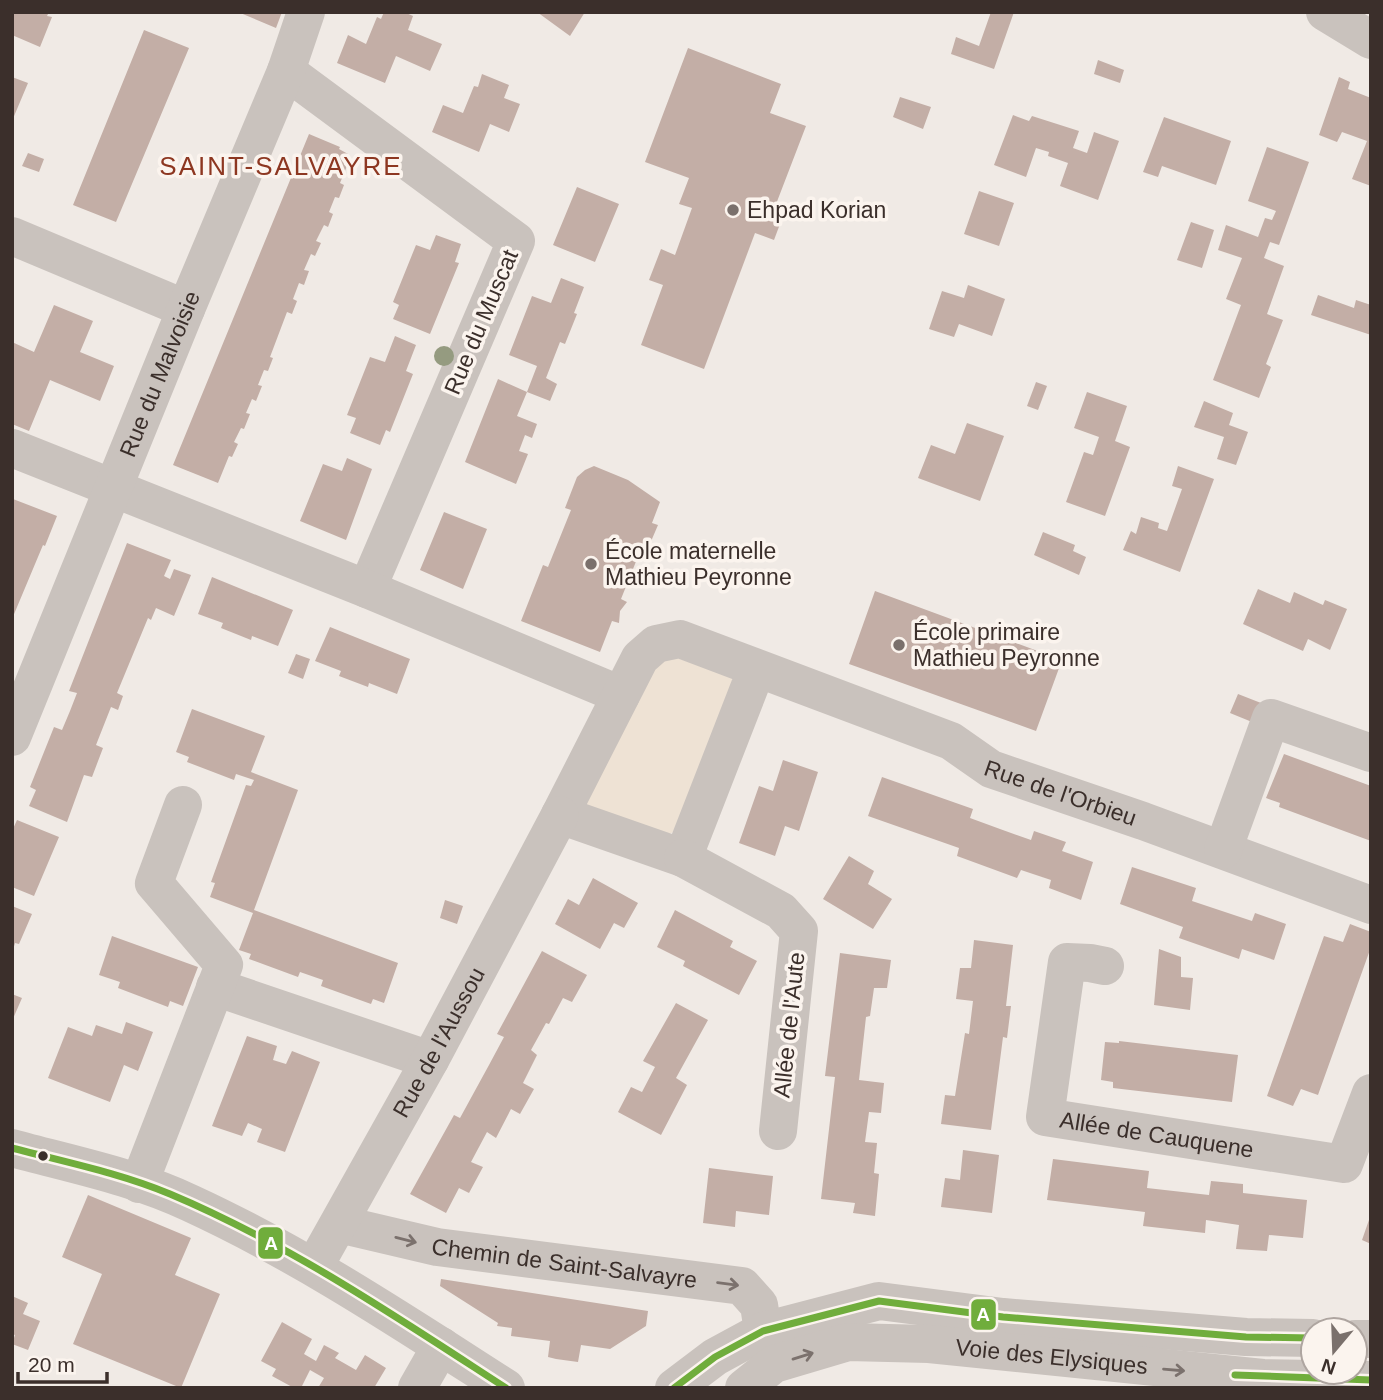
<svg xmlns="http://www.w3.org/2000/svg" width="1383" height="1400" viewBox="0 0 1383 1400" font-family="Arial,sans-serif">
<rect width="100%" height="100%" fill="#f0eae5"/>
<path fill="#eee2d4" d="M661 653 733 676 732 687 673 832 661 838 589 810 583 794Z"/>
<path fill="#c3aea6" d="M12 12H49L47 16 52 17 40 47 12 35Z
M238 12H282L276 28Z
M384 12H404L413 16 408 30 442 44 430 71 396 56 385 83 337 63 348 35 366 44 377 17 381 19Z
M537 12H585L570 36Z
M991 12H1014L994 69 951 54 956 37 979 46Z
M144 30 189 48 116 222 73 205Z
M688 48 781 84 770 113 806 126 773 212 783 216 774 240 755 233 704 369 641 345 663 285 649 280 661 249 675 255 692 208 679 204 689 178 645 162Z
M1098 60 1124 70 1120 83 1094 74Z
M482 74 509 85 504 98 520 104 509 132 490 124 479 152 432 132 443 105 463 113 474 86 478 87Z
M12 77 28 83 12 121Z
M1339 77 1350 82 1348 89 1371 98V186L1352 179 1367 141 1342 132 1337 142 1319 135Z
M900 97 931 107 923 129 893 117Z
M1013 115 1029 121 1032 116 1079 131 1073 148 1087 153 1094 132 1119 141 1098 200 1060 186 1068 163 1048 156 1049 152 1036 148 1026 177 994 165Z
M1164 117 1231 141 1216 185 1162 166 1158 177 1143 172Z
M309 134 340 147 339 149 348 154 344 165 347 166 340 183 344 185 339 198 335 197 329 212 333 214 328 227 324 225 316 241 321 243 315 256 311 254 304 270 309 271 304 285 299 283 293 299 297 301 292 314 287 312 270 357 273 358 268 371 264 370 258 385 262 386 256 401 252 399 246 413 250 414 244 429 241 428 234 442 238 444 232 457 229 456 218 483 173 465Z
M1267 147 1309 162 1279 245 1270 242 1264 258 1284 266 1267 314 1283 320 1266 364 1271 367 1259 398 1213 380 1241 305 1226 299 1242 258 1218 250 1226 225 1258 237 1265 218 1272 220 1276 211 1248 201Z
M28 153 44 159 39 172 22 166Z
M577 187 619 204 595 262 553 245Z
M979 191 1014 203 999 246 964 234Z
M1191 222 1214 230 1202 268 1177 260Z
M436 235 461 244 455 262 459 263 430 334 393 319 399 305 393 302 416 245 430 250Z
M561 278 584 287 574 313 577 314 565 344 560 342 546 378 557 384 550 401 527 392 537 366 509 355 532 296 551 303Z
M968 285 1005 299 992 336 959 324 954 337 929 329 942 291 964 298Z
M1318 295 1354 308 1356 300 1371 305V335L1311 315Z
M54 305 93 321 80 352 114 366 100 401 50 380 29 431 12 424V342L34 352Z
M395 336 416 345 406 371 413 374 390 432 386 430 380 445 350 433 356 418 347 415 370 357 385 362Z
M498 379 527 392 517 416 537 424 532 438 525 435 519 451 528 454 516 484 465 462Z
M1036 382 1047 386 1038 410 1027 406Z
M1087 392 1127 406 1115 441 1130 447 1105 516 1066 502 1084 452 1093 455 1099 437 1074 428Z
M1204 401 1233 413 1229 425 1248 432 1236 465 1217 459 1224 437 1194 427Z
M967 423 1004 436 980 501 918 478 931 445 955 454Z
M347 458 372 469 346 540 300 521 323 464 342 471Z
M594 466 628 480 660 502 652 523 658 525 649 546 643 544 621 599 627 602 620 611 619 623 612 621 600 652 521 621 543 565 548 567 571 510 565 508 577 477 585 470Z
M1178 466 1214 479 1180 572 1123 550 1131 531 1136 534 1141 517 1159 523 1158 528 1167 531 1182 489 1172 486Z
M13 499 57 516 45 546 43 545 12 619Z
M444 512 487 529 463 589 420 570Z
M1043 532 1075 545 1073 551 1086 557 1079 575 1034 555Z
M127 543 171 560 164 576 170 579 174 569 191 575 174 616 156 608 151 620 148 618 117 693 123 696 118 710 111 707 96 745 103 748 92 777 84 775 67 822 29 806 36 790 30 787 54 727 62 730 70 711 77 693 69 691Z
M212 577 293 610 278 646 252 636 251 640 221 628 223 623 198 614Z
M1258 589 1290 603 1294 592 1323 605 1325 600 1347 609 1330 650 1308 639 1303 651 1243 624Z
M875 591 1062 660 1036 731 849 664Z
M330 627 410 659 397 694 369 683 368 687 339 676 341 671 315 661Z
M296 654 310 659 303 679 288 673Z
M1238 694 1261 703 1252 722 1230 713Z
M192 709 265 736 251 772 298 790 254 910 398 963 384 1003 373 999 371 1004 321 986 323 980 300 972 298 977 249 959 251 954 239 950 253 913 210 897 215 883 211 882 246 785 251 786 254 780 236 774 234 780 187 762 189 757 176 752Z
M1284 754 1371 786V841L1279 807 1280 803 1266 798Z
M783 760 818 772 799 831 785 826 775 856 739 843 759 786 773 791Z
M882 777 973 809 970 818 1000 829 1031 840 1034 831 1066 842 1062 851 1093 862 1081 900 1049 888 1051 880 1021 870 1017 878 957 856 959 848 868 816Z
M17 820 59 837 34 896 12 887V831Z
M849 856 874 871 868 884 892 899 873 929 823 899Z
M1132 867 1196 888 1192 901 1252 921 1255 913 1286 924 1274 960 1242 949 1239 959 1179 938 1183 927 1120 904Z
M593 878 638 903 624 928 614 923 600 949 555 924 568 899 579 905Z
M445 900 463 906 457 924 440 918Z
M12 906 32 914 19 944 15 943 13 950Z
M675 910 733 941 730 947 757 961 739 995 683 966 685 961 657 947Z
M1350 924 1371 932V947L1318 1095 1301 1089 1293 1106 1267 1096 1324 936 1343 942Z
M112 936 198 967 183 1006 170 1001 168 1007 118 988 120 982 99 975Z
M974 940 1013 945 1006 1006H1011L1007 1038 1003 1037 991 1130 941 1124 945 1095 955 1096 965 1033 969 1034 973 1001 956 999 960 968H971Z
M1159 949 1181 957V977L1193 978 1190 1010 1154 1005Z
M542 951 587 975 572 1002 563 998 549 1024 546 1023 531 1050 537 1055 523 1083 534 1089 520 1114 511 1109 496 1138 487 1132 471 1162 483 1167 469 1193 459 1188 446 1213 410 1194 454 1115 460 1118 489 1065 504 1037 497 1034Z
M840 953 891 960 887 988H874L870 1016 866 1017 859 1080 884 1083 881 1113 869 1112 865 1142 877 1143 874 1173 879 1174 875 1216 853 1213 855 1203 821 1199 835 1077 825 1076Z
M12 994 22 998 12 1021Z
M676 1003 708 1020 676 1078 687 1085 661 1135 618 1112 631 1087 642 1092 655 1067 643 1061Z
M126 1022 153 1032 138 1071 124 1065 110 1102 48 1078 68 1027 92 1036 96 1025 122 1034Z
M247 1036 277 1046 273 1060 286 1064 292 1051 320 1062 285 1152 257 1142 262 1129 248 1123 242 1136 212 1126Z
M1119 1041 1238 1055 1232 1102 1113 1088V1082L1101 1080 1105 1042 1119 1043Z
M963 1150 999 1155 992 1213 941 1207 945 1178 960 1180Z
M1053 1159 1149 1171 1147 1188 1209 1195 1211 1181 1243 1184V1193L1307 1200 1303 1238 1269 1235 1267 1251 1236 1249 1239 1225 1206 1220 1205 1233 1143 1226 1145 1212 1047 1200Z
M709 1168 773 1176 769 1215 736 1211 735 1227 703 1223Z
M88 1195 191 1238 175 1275 220 1294 181 1388 73 1344 102 1274 62 1257Z
M1370 1217H1371V1244L1362 1240Z
M441 1279 648 1311 646 1326 610 1349 581 1345 578 1362 556 1359 548 1357 550 1341 511 1336 512 1328 497 1326 498 1323 440 1286Z
M12 1296 28 1303 23 1314 40 1321 28 1350 12 1344 15 1335 12 1334Z
M282 1322 312 1339 304 1354 316 1361 324 1345 339 1353 335 1358 356 1370 365 1355 386 1368 374 1388H318L324 1378 310 1370 301 1388H294L272 1376 276 1369 261 1361Z"/>
<g fill="none" stroke-linecap="round" stroke-linejoin="round">
<g stroke="#c9c2bd" stroke-width="38">
<path d="M1325 12 1371 40"/>
<path d="M286 71 516 241 367 589"/>
<path d="M12 236 186 309"/>
<path d="M12 448 367 589 621 695"/>
<path id="s1" d="M757 668 683 858 560 815 640 658 656 644 680 639 951 741 991 769 1143 821 1371 905"/>
<path id="s2" d="M12 737 186 309 286 71 306 12"/>
<path d="M1223 850 1271 718 1371 753"/>
<path d="M683 858 781 911 799 931 778 1131"/>
<path id="s3" d="M1105 966 1090 963 1067 962 1045 1117 1344 1164 1371 1093"/>
<path d="M215 987 430 1060"/>
<path d="M12 1148C70 1164 136 1177 190 1203 301 1254 403 1322 506 1388"/>
<path d="M139 1184 224 965 154 883 183 805"/>
<path id="s4" d="M339 1224 437 1247 742 1286 759 1305 763 1331"/>
<path id="s5" d="M314 1267 430 1060 560 815"/>
<path d="M1355 1339H1371"/>
<path d="M417 1388 441 1346"/>
<path d="M674 1388 715 1357 763 1331 879 1301 1003 1317 1246 1337 1313 1338"/>
<path id="s6" d="M744 1388 774 1364 848 1342 929 1344 1263 1378 1371 1380"/>
</g>
<defs>
<path id="bus-1" d="M12 1148C65 1162 120 1173 170 1194 289 1244 398 1318 506 1388
M1235 1375 1371 1380
M674 1388 715 1357 763 1331 879 1301 1003 1317 1246 1337 1313 1338"/>
</defs>
<use href="#bus-1" stroke="#fbf4ee" stroke-width="12"/>
<use href="#bus-1" stroke="#70ad3c" stroke-width="7"/>
</g>
<circle fill="#959b80" cx="444" cy="356" r="10"/>
<defs><path id="oneway-shaft" d="M-6 0H5M1.5-3L5.5 0L1.5 3" fill="none" stroke-width="1.6" stroke-linecap="round" stroke-linejoin="round" transform="scale(1.75)"/></defs>
<g stroke="#7b716d">
<use href="#oneway-shaft" transform="translate(406 1240) rotate(14)"/>
<use href="#oneway-shaft" transform="translate(728 1284) rotate(7)"/>
<use href="#oneway-shaft" transform="translate(803 1356) rotate(-17)"/>
<use href="#oneway-shaft" transform="translate(1174 1370) rotate(5)"/>
</g>
<g fill="#7a706c" stroke="#fbf4ee" stroke-width="2.5">
<circle cx="733" cy="210" r="7"/>
<circle cx="591" cy="564" r="7"/>
<circle cx="899" cy="645" r="7"/>
</g>
<circle fill="#3b2f2b" stroke="#fbf4ee" stroke-width="2.5" cx="43" cy="1156" r="6"/>
<g text-anchor="middle" dominant-baseline="central" stroke-width="7" stroke-linejoin="round" paint-order="stroke">
<g font-size="23" fill="#3b2f2b" stroke="#fbf4ee" text-anchor="start">
<text x="747" y="210">Ehpad Korian</text>
<text x="605" y="551">École maternelle<tspan x="605" dy="26">Mathieu Peyronne</tspan></text>
<text x="913" y="632">École primaire<tspan x="913" dy="26">Mathieu Peyronne</tspan></text>
</g>
<g font-size="23" fill="#3b2f2b" stroke="#fbf4ee">
<text transform="translate(481 322) rotate(-67)">Rue du Muscat</text>
<text stroke="none"><textPath href="#s2" startOffset="392">Rue du Malvoisie</textPath></text>
<text stroke="none"><textPath href="#s1" startOffset="968">Rue de l'Orbieu</textPath></text>
<text transform="translate(789 1025) rotate(-84)">Allée de l'Aute</text>
<text stroke="none"><textPath href="#s5" startOffset="257">Rue de l'Aussou</textPath></text>
<text stroke="none"><textPath href="#s3" startOffset="308">Allée de Cauquene</textPath></text>
<text stroke="none"><textPath href="#s4" startOffset="229">Chemin de Saint-Salvayre</textPath></text>
<text stroke="none"><textPath href="#s6" startOffset="320">Voie des Elysiques</textPath></text>
</g>
<g font-size="26" letter-spacing="2" fill="#8d3721" stroke="#fbf4ee">
<text x="281" y="166">SAINT-SALVAYRE</text>
</g>
</g>
<g stroke="#fbf4ee" stroke-width="2.5">
<rect x="257" y="1226" width="27" height="34" rx="7" fill="#70ad3c"/>
<rect x="970" y="1298" width="27" height="33" rx="7" fill="#70ad3c"/>
</g>
<g font-size="19" text-anchor="middle" font-weight="bold" fill="#fff">
<text x="271" y="1250">A</text>
<text x="983" y="1321">A</text>
</g>
<rect width="1383" height="1400" fill="none" stroke="#3b2f2b" stroke-width="28"/>
<g transform="translate(1334 1351) rotate(199)"><circle r="33" fill="#fbf4ee" stroke="#aea5a0" stroke-width="2"/>
<path d="M0-5L12 26L0 18L-12 26Z" fill="#7a706c"/>
<text y="-10" font-size="19" font-weight="bold" text-anchor="middle" fill="#3b2f2b">N</text>
</g>
<path d="M18 1372v10h89v-10" fill="none" stroke="#3b2f2b" stroke-width="3.5"/>
<text x="28" y="1372" font-size="21" fill="#3b2f2b" stroke="#fbf4ee" stroke-width="5" paint-order="stroke">20 m</text>
</svg>
